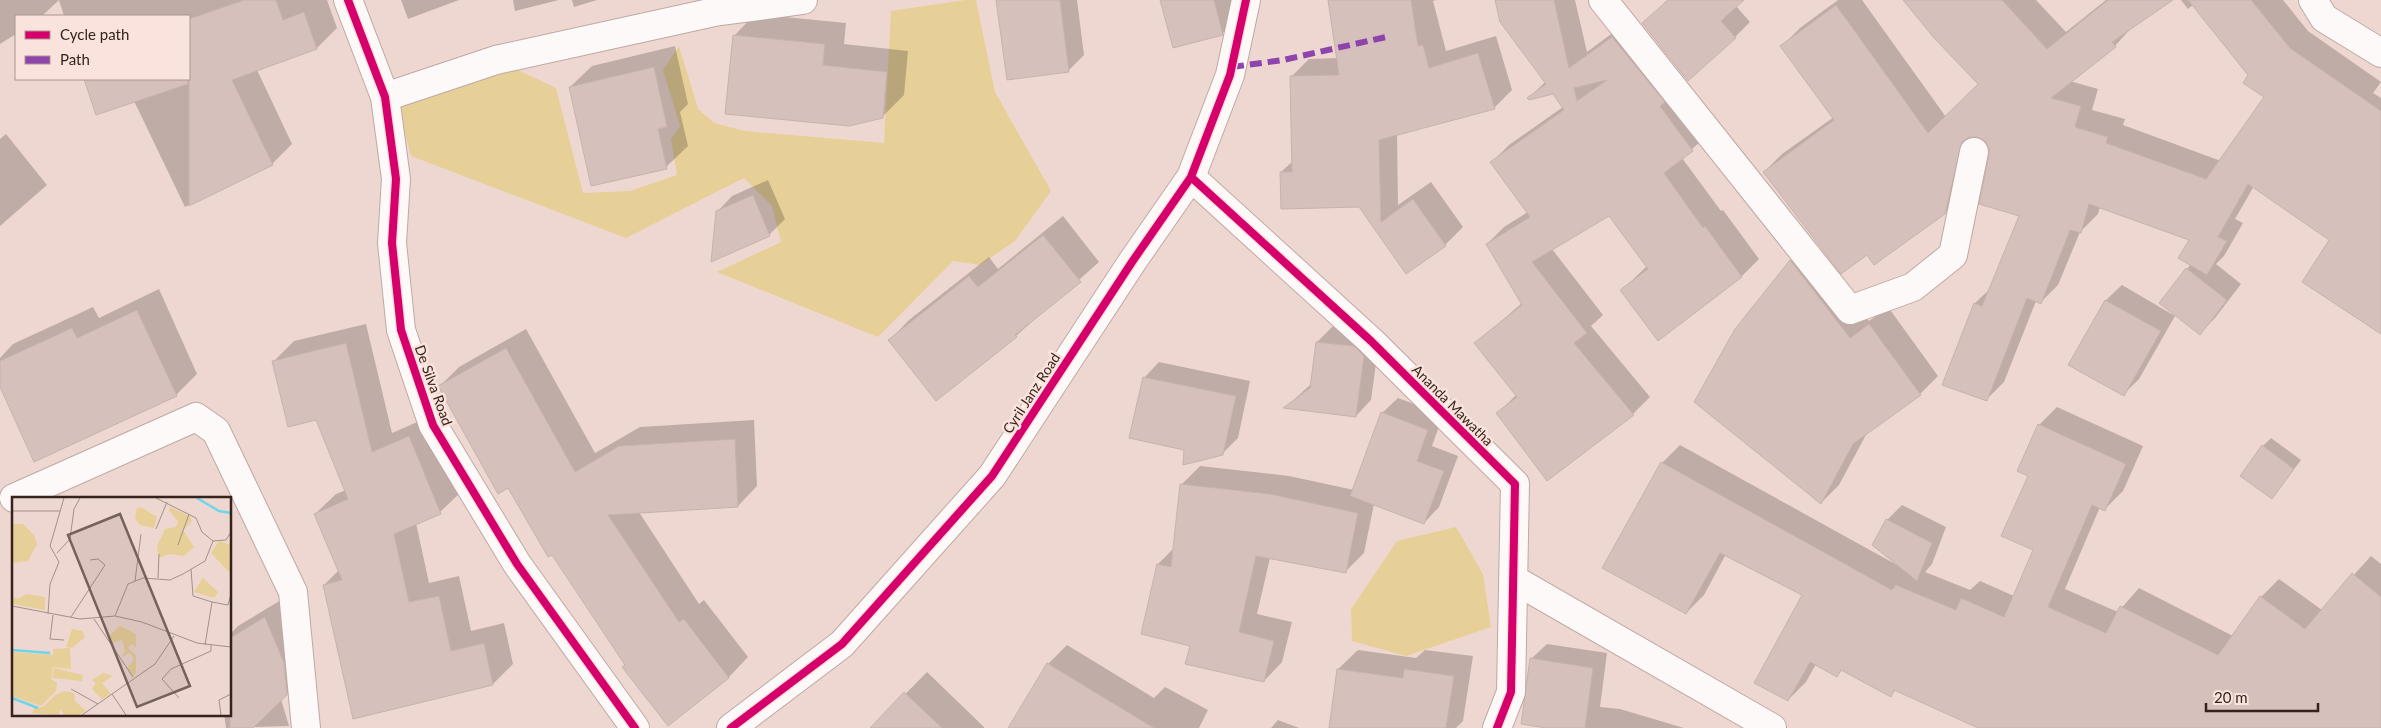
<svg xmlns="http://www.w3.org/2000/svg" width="2381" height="728" viewBox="0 0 2381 728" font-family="Lato,sans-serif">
<rect width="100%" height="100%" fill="#efd7d1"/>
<path fill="#e7cf98" d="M965 0H976L995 92 1051 191 1015 241 980 265 953 261 878 337 717 272 781 242 772 206 744 178 626 238 411 156 397 104 516 69 556 88 583 193 630 191 677 175 671 139 680 126 663 70 679 46 698 109 714 123 745 131 884 143 891 11Z
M1456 527 1483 574 1491 627 1406 656 1352 641 1351 609 1397 541Z"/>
<path fill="#0003" d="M0 0H59L42 16H16V34L0 44Z
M59 0H327L337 28 317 48 257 70 292 144 272 164 185 207 134 101 97 114 85 79H189V16H64Z
M401 0H459L408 19Z
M513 0H559L515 11Z
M572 0H597L574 7Z
M1000 0H1077L1084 55 1069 70Z
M1162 0H1233L1237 18 1222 34Z
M1330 0H1436L1433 1 1446 51 1496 36 1512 90 1494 108 1397 134 1398 205 1431 182 1463 227 1445 245 1407 272 1359 205 1281 172 1293 161 1291 77 1309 59 1338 58Z
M1501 0H1575L1587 52 1630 20 1710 133 1682 158 1721 211 1723 210 1759 259 1742 276 1659 339 1622 290 1647 266 1609 215 1552 249 1603 315 1591 326 1650 397 1633 414 1498 413 1516 395 1476 343 1522 303 1487 244 1504 227 1528 212 1492 162 1509 145 1563 107 1553 93 1529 98 1545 82Z
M1668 0H1742L1736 6 1750 22 1735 37 1643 23Z
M1838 0H1862L1946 117 1979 84 1905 0H2036L2066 32 2106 0H2170L2132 27 2115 46 2070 81 2098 89 2092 110 2125 119 2123 125 2221 161 2265 97 2193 5 2188 9 2181 0H2283L2308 31 2381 82 2373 93 2381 98V319L2331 240 2254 186 2235 219 2243 223 2224 256 2216 264 2241 284 2215 318 2200 333 2187 269 2191 264 2190 240 2100 207 2098 214 2080 232 2058 285 2040 303 2036 301 2004 382 1986 400 1944 384 1975 303 1991 288 2020 215 1991 155 1990 147 1986 140 1977 135 1963 195 1945 213 1867 253 1764 172 1782 154 1834 117 1782 46 1800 28Z
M755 14 846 23 844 44 908 51 904 95 882 117 734 36Z
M675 46 688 104 680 112 688 146 666 167 570 87 592 66Z
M6 134 47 185 0 226V139Z
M768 180 785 219 769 235 717 212 732 196Z
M1063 216 1099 262 1016 336 890 340 909 320 989 257 998 269Z
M1808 243 1869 321 1888 307 1938 376 1920 394 1867 433 1839 485 1821 503 1736 329 1791 261Z
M2122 285 2175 316 2139 379 2124 394 2070 364 2106 300Z
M159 289 197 374 176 395 0 384V358L13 344 93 307 99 318Z
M366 324 392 433 429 417 461 492 440 512 416 523 429 583 459 576 471 631 504 623 513 664 493 684 354 717 324 585 339 570 315 514 336 494 346 490 317 419 274 361 294 341Z
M1332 327 1369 331 1379 341 1371 400 1356 416 1286 407 1311 384 1317 342Z
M526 329 595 453 640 427 754 420 757 486 738 506 639 512 699 604 704 600 748 657 729 677 668 725 439 387 459 367Z
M1159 362 1250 381 1238 438 1222 454 1186 449 1144 378Z
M1398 398 1443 415 1432 446 1458 456 1439 507 1424 523 1374 504 1364 553 1345 572 1270 558 1257 614 1292 622 1282 662 1264 681 1192 645 1158 564 1174 548 1182 484 1200 466 1289 476 1354 490 1382 413Z
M2057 407 2143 446 2123 491 2105 509 2100 507 2065 589 2118 612 2139 588 2233 636 2261 597 2279 579 2322 610 2371 556 2381 564V725L2379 728H1981L1896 690 1891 695 1843 669 1837 675 1816 664 1806 682 1788 700 1803 595 1726 554 1704 595 1686 613 1662 463 1680 445 1897 565 1887 520 1902 505 1946 527 1932 564 1925 572 1970 590 1980 581 2014 596 2035 549 2029 475 2039 425Z
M2271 438 2301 460 2272 498 2263 446Z
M286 597 308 672 281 699 289 726 226 728 224 714H230V634L238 626Z
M1547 644 1607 653 1600 707 1620 709 1684 728H1555L1531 659Z
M1067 645 1154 698 1165 687 1208 710 1199 728H1018L1048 664Z
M1358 650 1416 658 1425 650 1473 656 1463 721 1456 728H1330L1338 669Z
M927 672 984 727V728H872Z
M1278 720 1299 728H1271Z"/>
<path fill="#d5c0bb" stroke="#c7b2ad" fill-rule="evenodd" d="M244 0H276L283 20 304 12 317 49 232 80 273 165 189 206V19Z
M996 0H1060L1069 72 1007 80Z
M1160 0H1214L1223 35 1173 48Z
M1328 0H1411L1418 46 1423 45 1429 68 1478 53 1495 109 1379 140 1381 222 1413 199 1446 246 1406 274 1359 207 1281 209 1280 172H1292L1290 76 1339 75Z
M1495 0H1554L1569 68 1612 37 1665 102 1660 106 1693 151 1664 173 1703 228 1705 226 1742 277 1658 341 1620 290 1648 269 1609 216 1532 262 1587 333 1574 343 1634 415 1547 481 1496 413 1517 397 1474 343 1522 305 1486 244 1530 217 1490 162 1564 110 1553 94 1529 100 1527 98 1546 84 1500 22ZM1607 80 1577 101 1574 88Z
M1668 0H1744L1721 21 1736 38 1688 81 1642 23Z
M1903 0H2002L2047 49 2108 0H2173L2112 42 2116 47 2051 98 2081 106 2075 127 2108 137 2106 143 2206 179 2264 97 2243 83 2248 75 2188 0H2251L2290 48 2381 111V334L2302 282 2329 240 2248 184 2218 237 2227 241 2207 275 2178 258 2189 240 2089 204 2081 233 2070 230 2041 304 2027 298 1987 401 1942 385 1974 303 1982 306 2019 216 1979 204 1989 155V148L1985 141 1977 137H1969L1962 142 1945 214 1874 265 1867 255 1841 274 1763 172 1834 120 1780 46 1836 5 1928 133 1978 84 1934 38Z
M733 35 825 44 823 65 887 72 883 118 849 126 725 114Z
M654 67 667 127 658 129 667 169 591 186 569 87Z
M84 79H187L188 84 96 115Z
M753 195 770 236 711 262 716 211Z
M1043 235 1081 282 1015 335 1017 337 936 401 888 340 969 276 978 287Z
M1790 260 1850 338 1869 324 1921 395 1853 444 1821 504 1694 402 1735 329Z
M2186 268 2227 300 2200 335 2159 303Z
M2105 300 2161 331 2124 396 2068 365Z
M137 310 177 396 34 462 0 387V361L72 328 77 338Z
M1316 342 1354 346 1364 356 1356 417 1283 408 1310 388Z
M346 343 372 452 409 436 441 514 394 534 409 602 439 596 451 651 484 643 493 685 353 719 323 585 342 580 314 514 348 499 316 420 288 427 272 361Z
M506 348 575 472 619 446 735 439 738 507 608 515 679 622 684 619 729 678 668 726 622 667 625 665 552 555 548 557 508 488 498 494 438 386Z
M1143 377 1236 396 1223 455 1183 465 1184 450 1129 438Z
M1381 412 1428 430 1417 461 1444 471 1424 524 1350 496Z
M2038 424 2126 464 2105 511 2092 505 2048 607 2106 633 2120 606 2218 655 2260 596 2305 629 2352 573 2381 597V728H1978L1894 690 1891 697 1841 670 1837 677 1810 662 1788 701 1754 683 1802 595 1720 553 1686 614 1602 568 1661 462 1892 590 1896 585 1956 610 1961 598 2004 617 2033 550 2001 536 2028 476 2017 471Z
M2262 445 2294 469 2272 499 2240 476Z
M1180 484 1270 494 1358 513 1346 573 1256 556 1239 632 1274 641 1264 682 1185 664 1190 646 1141 634 1157 564 1171 567Z
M1886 519 1932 543 1917 581 1872 545Z
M265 617 284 663 287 695 253 728H230V638Z
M1530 658 1593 668 1585 728H1546L1521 724Z
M1047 663 1154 728H1008Z
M1337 669 1403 678 1404 669 1454 676 1446 728H1329Z
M904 692 942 728H870Z"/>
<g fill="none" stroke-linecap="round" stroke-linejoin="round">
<defs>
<path id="minor" d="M348 0 385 97 396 179 392 243 401 330 433 425 517 564 635 728
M1603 0 1850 310 1913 287 1953 255 1974 152
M2313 0 2324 18 2381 53
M385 97 496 60 714 12 803 0
M1191 177 1371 341 1515 484 1511 692 1497 728
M14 498 196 417 216 431 293 592 306 728
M1513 579 1772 728
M731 728 842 644 992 476 1132 262 1191 177 1230 75 1246 0"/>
</defs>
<use href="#minor" stroke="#bea9a3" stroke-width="30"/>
<use href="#minor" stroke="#fdf9f8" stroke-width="28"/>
<path stroke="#8e44ad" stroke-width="6" stroke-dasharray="12 6" stroke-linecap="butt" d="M1232 67 1283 60 1386 37"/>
<defs>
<path id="cycleway" d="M348 0 385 97 396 179 392 243 401 330 433 425 517 564 635 728
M1191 177 1371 341 1515 484 1511 692 1497 728
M731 728 842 644 992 476 1132 262 1191 177 1230 75 1246 0"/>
</defs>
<use href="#cycleway" stroke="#fae3dd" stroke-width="11"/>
<use href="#cycleway" stroke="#d6006c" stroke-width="8"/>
</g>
<g text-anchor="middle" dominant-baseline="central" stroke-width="5" stroke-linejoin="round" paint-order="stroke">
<g font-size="14" fill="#37221d" stroke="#fae3dd">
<text transform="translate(434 385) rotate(70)">De Silva Road</text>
<text transform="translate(1031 393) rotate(-57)">Cyril Janz Road</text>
<text transform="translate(1453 405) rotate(45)">Ananda Mawatha</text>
</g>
</g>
<g transform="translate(12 497)">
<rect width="219" height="219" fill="#efd7d1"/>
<path d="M129 10 145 20 142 31 128 28 123 21 125 11ZM158 10 178 19 180 24 171 33 182 50 172 59 158 57 147 61 145 49 153 32 164 30 166 24 157 13ZM0 27H11L22 38 25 47 16 64 0 66ZM207 44 219 48V77L199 56ZM191 81 206 95 202 101 182 95ZM14 97 33 100V113L0 107V100L6 102ZM108 129 124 137V151L120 147 116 151 124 158V176L121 179 115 171 122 163 120 159 118 156 109 160 113 155 110 143 100 146 96 140ZM60 132 70 134 73 140 60 151 54 150ZM58 151 59 172 41 170 39 182 45 186 44 194 29 209 0 199V155L41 158V152ZM42 171 71 178 70 184 40 181ZM91 176 101 179 90 186 99 197 90 202 80 192 84 186 80 183ZM53 194 62 196 63 204 74 214 67 218H52L49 213 46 218 20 216 22 211 31 210 43 198Z" fill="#e7cf98"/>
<path fill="none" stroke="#6ed6ea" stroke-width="2.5" d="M185 1 207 14 219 16M0 153 38 156M0 201 26 211"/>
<path fill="none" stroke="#a58f89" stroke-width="1" d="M144 1 184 21 190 35 201 44 214 43 219 35M0 14H48M144 32 155 5M166 48 177 17M45 56 58 42 62 12 68 1M179 72 181 99 200 105 193 148M146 81 147 57M123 84 129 37M200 105 216 108 219 97M0 109 68 122 103 119 130 125 185 146 219 150M36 117 38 87 47 65 38 49 52 1M41 118 38 142 52 143M103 119 116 87 131 81 158 83 171 77 193 64 201 44M59 120 93 68 86 62 78 63M82 122 121 180M59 192 86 207M100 197 114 218M167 201 150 182 159 172 199 154V148M70 218 143 167 162 139M209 218 207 203 219 197"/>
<path fill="#77615c" fill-opacity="0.15" stroke="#77615c" stroke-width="2.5" d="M108 17 178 189 125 210 56 38Z"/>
<rect width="219" height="219" fill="none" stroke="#37221d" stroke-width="2.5"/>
</g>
<rect x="15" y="15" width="175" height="65" fill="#fae3dd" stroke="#ac9690"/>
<rect x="25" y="31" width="25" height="8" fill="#d6006c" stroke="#ac9690"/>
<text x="60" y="40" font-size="15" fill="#37221d">Cycle path</text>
<rect x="25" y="56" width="25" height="8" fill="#8e44ad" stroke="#ac9690"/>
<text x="60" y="65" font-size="15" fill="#37221d">Path</text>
<path d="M2206 703v8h112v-8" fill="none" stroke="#37221d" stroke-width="2.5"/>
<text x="2214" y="703" font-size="15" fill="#37221d" stroke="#fae3dd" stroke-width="4" paint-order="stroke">20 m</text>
</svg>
